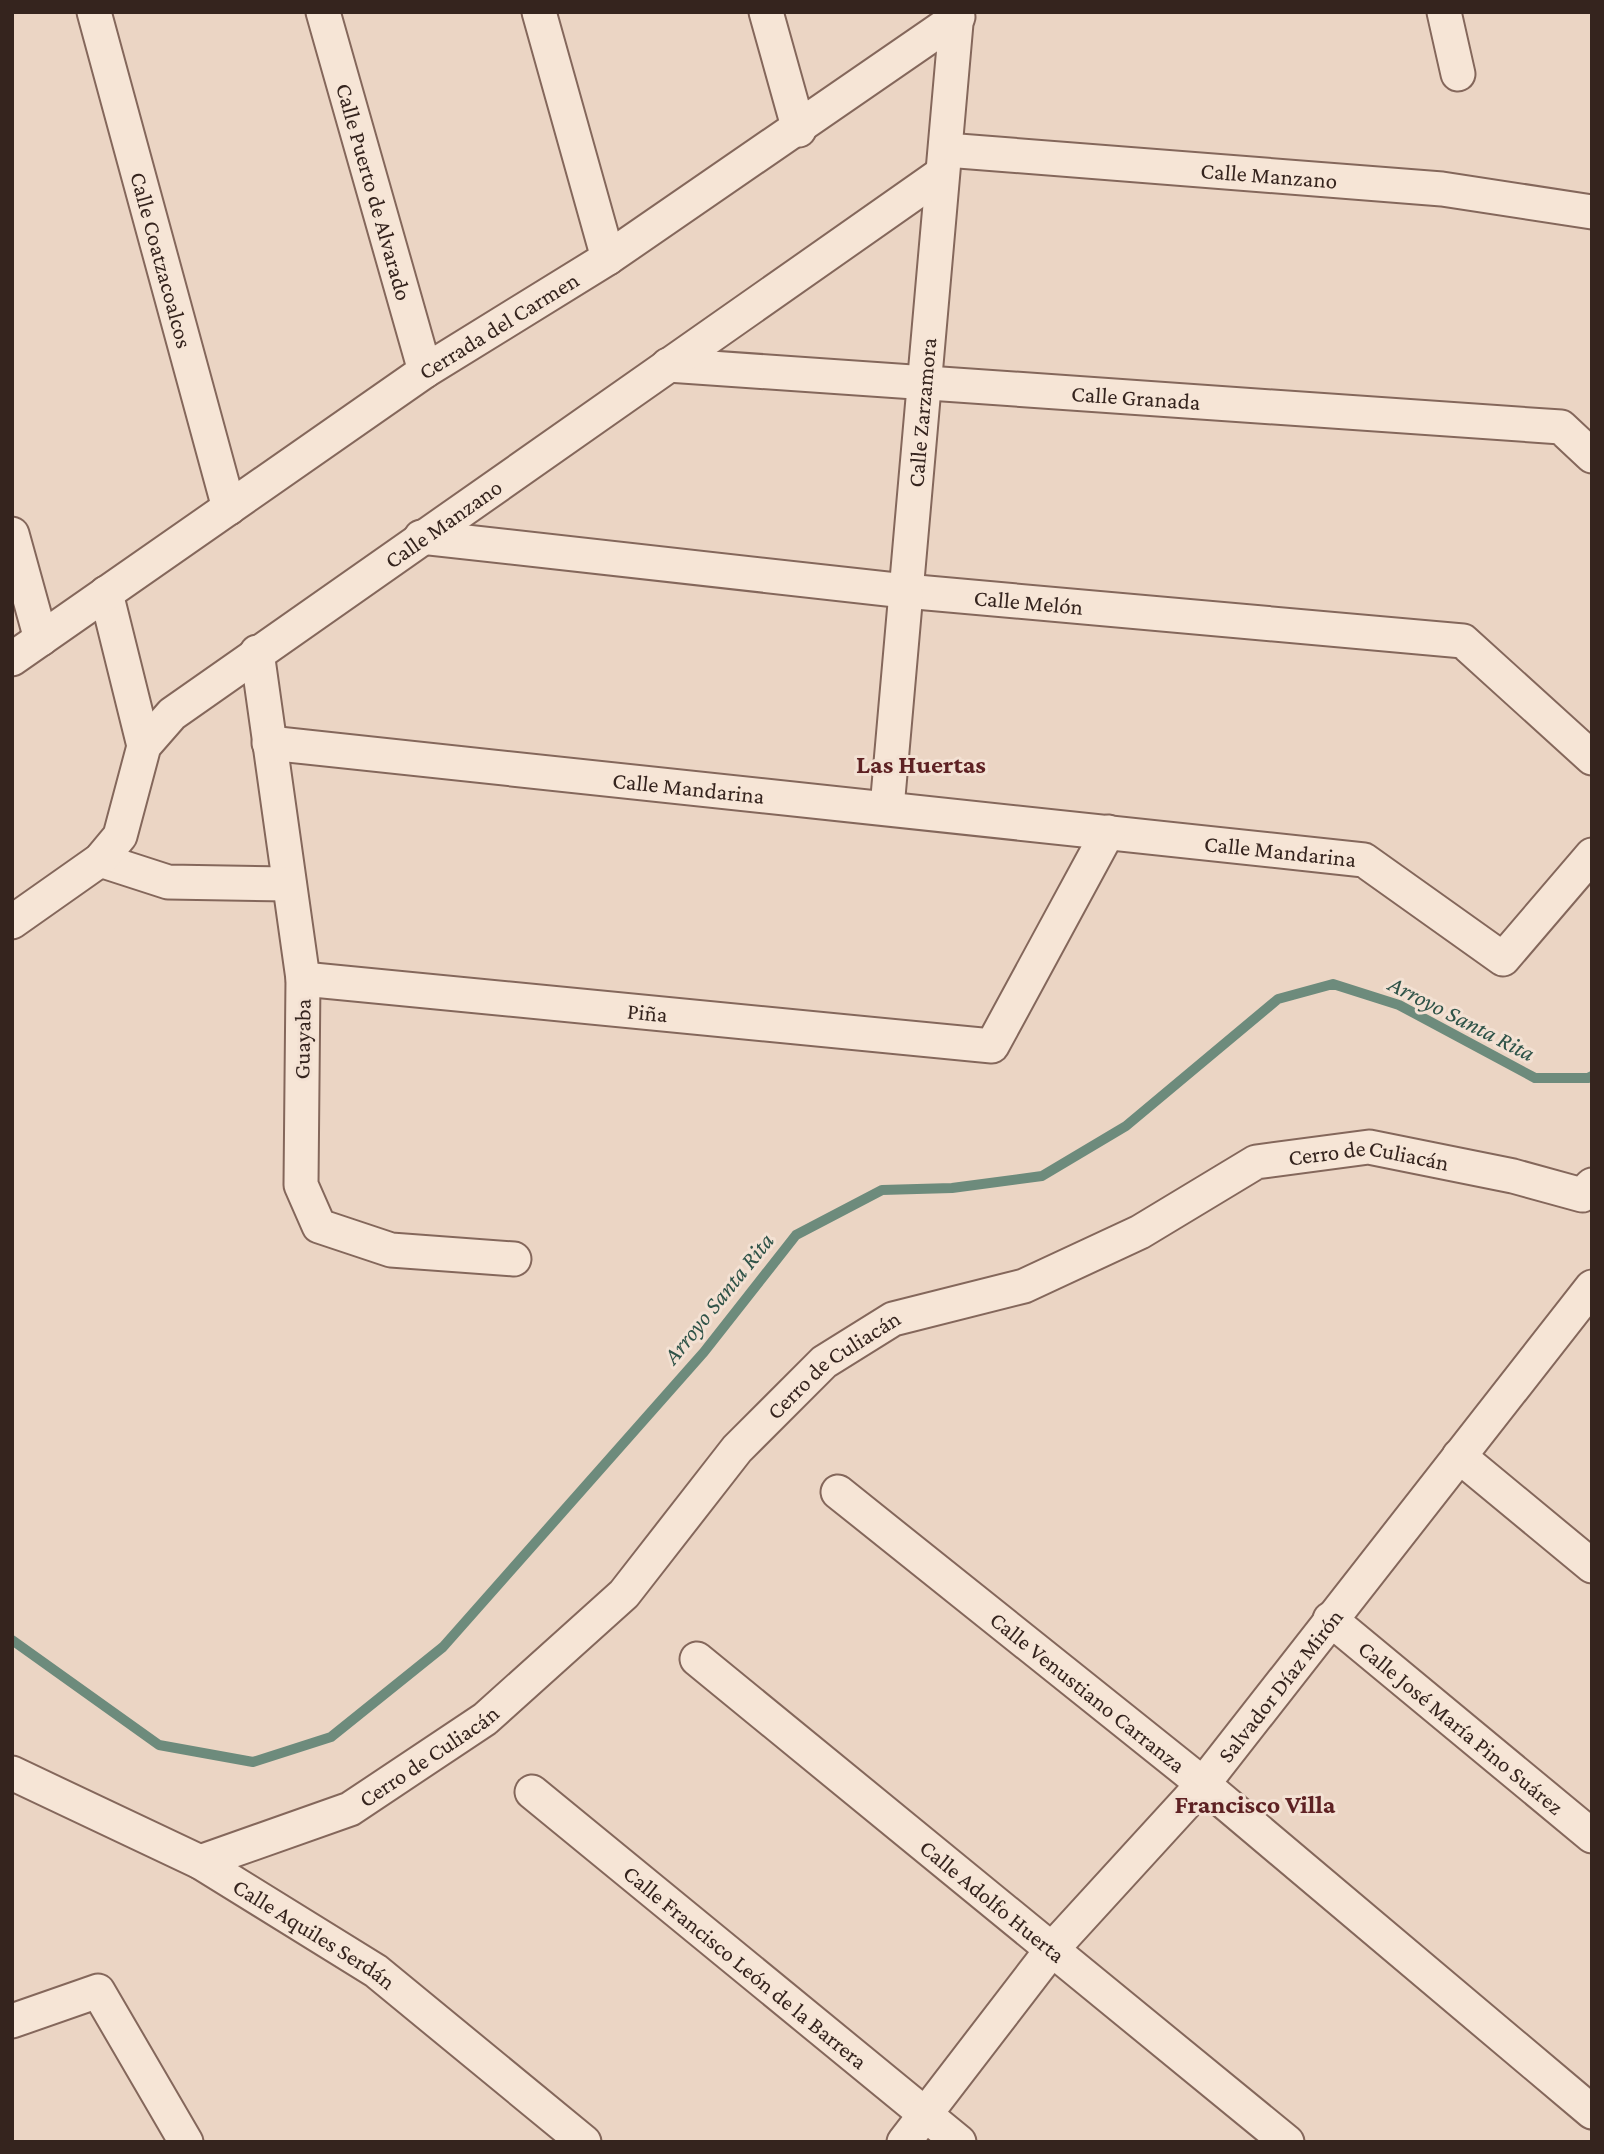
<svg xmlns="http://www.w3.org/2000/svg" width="1604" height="2154" viewBox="0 0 1604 2154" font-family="'Crimson Pro',serif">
<rect width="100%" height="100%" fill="#ebd5c4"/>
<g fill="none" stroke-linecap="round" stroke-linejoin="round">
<path stroke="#6d8b7c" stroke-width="10" d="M12 1640 159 1745 253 1762 331 1737 443 1647 704 1352 796 1235 882 1190 952 1188 1042 1176 1126 1126 1278 999 1333 984 1399 1005 1535 1078H1588L1592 1076"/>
<defs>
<g id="street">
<path id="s1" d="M94 12 229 508"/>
<path id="s2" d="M323 12 425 371"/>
<path d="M539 12 608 258"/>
<path d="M766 12 799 130"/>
<path d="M1444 12 1458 74"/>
<path id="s3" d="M946 150 1442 189 1592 212"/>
<path id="s4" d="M668 365 1561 427 1592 456"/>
<path d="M12 534 41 639"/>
<path id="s5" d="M421 537 905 591 1463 641 1592 758"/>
<path d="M106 593 144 746"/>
<path d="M257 652 303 979 301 1185 319 1226 391 1250 514 1259"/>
<path id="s6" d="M12 659 425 371 608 258 958 17"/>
<path id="s7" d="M269 743 1364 860 1503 959 1592 855"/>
<path id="s8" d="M887 808 957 12"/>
<path d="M100 860 168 882 289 884"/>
<path id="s9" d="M12 922 100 860 120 836 144 746 172 714 940 175"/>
<path id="s10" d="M303 979 992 1046 1108 832"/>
<path d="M1459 1456 1592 1566"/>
<path id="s11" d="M838 1492 1203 1784 1592 2112"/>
<path id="s12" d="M1330 1619 1592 1836"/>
<path id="s13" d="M697 1659 1287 2142"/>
<path id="s14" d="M12 1773 200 1862 376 1971 584 2142"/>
<path id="s15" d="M532 1792 959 2142"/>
<path id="s16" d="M200 1862 350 1809 485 1719 624 1594 737 1449 824 1362 893 1319 1024 1286 1140 1232 1256 1162 1369 1147 1513 1176 1582 1195 1592 1185"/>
<path d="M12 2021 98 1991 186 2142"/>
<path id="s17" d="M904 2142 1053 1948 1203 1784 1592 1287"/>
</g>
</defs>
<use href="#street" stroke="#84675b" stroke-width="37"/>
<use href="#street" stroke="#f6e5d6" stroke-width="33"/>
</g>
<g text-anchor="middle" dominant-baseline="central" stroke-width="6" stroke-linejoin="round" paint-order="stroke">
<g font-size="23" fill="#35241e" stroke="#f3e1d3">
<text stroke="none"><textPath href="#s3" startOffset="324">Calle Manzano</textPath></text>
<text stroke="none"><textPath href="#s2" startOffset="187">Calle Puerto de Alvarado</textPath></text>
<text stroke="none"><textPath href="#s1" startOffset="257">Calle Coatzacoalcos</textPath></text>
<text stroke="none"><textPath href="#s6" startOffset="590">Cerrada del Carmen</textPath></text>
<text stroke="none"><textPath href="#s4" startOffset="469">Calle Granada</textPath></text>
<text stroke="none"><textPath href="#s8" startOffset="397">Calle Zarzamora</textPath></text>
<text stroke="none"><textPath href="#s9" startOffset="606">Calle Manzano</textPath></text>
<text stroke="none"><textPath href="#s5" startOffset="611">Calle Melón</textPath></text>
<text stroke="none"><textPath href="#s7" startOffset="422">Calle Mandarina</textPath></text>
<text stroke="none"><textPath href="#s7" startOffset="1017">Calle Mandarina</textPath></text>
<text stroke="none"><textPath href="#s10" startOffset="346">Piña</textPath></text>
<text transform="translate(302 1039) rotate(-89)">Guayaba</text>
<text stroke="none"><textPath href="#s16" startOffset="1409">Cerro de Culiacán</textPath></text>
<text stroke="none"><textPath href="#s16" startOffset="821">Cerro de Culiacán</textPath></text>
<text stroke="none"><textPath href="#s17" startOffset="592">Salvador Díaz Mirón</textPath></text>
<text stroke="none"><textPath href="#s11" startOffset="320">Calle Venustiano Carranza</textPath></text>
<text stroke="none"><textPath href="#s12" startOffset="170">Calle José María Pino Suárez</textPath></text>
<text stroke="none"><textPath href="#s16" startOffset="254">Cerro de Culiacán</textPath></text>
<text stroke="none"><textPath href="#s13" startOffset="382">Calle Adolfo Huerta</textPath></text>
<text stroke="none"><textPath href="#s14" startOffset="343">Calle Aquiles Serdán</textPath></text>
<text stroke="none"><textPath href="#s15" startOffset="276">Calle Francisco León de la Barrera</textPath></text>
</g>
<g font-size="24" font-style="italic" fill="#2f5348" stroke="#f3e1d3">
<text transform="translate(1462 1018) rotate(27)">Arroyo Santa Rita</text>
<text transform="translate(718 1298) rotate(-51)">Arroyo Santa Rita</text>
</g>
<g font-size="26" font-weight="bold" fill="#5e2123" stroke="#f3e1d3">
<text x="921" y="764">Las Huertas</text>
<text x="1255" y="1804">Francisco Villa</text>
</g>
</g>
<rect width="1604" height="2154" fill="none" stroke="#35241e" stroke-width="28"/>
</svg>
